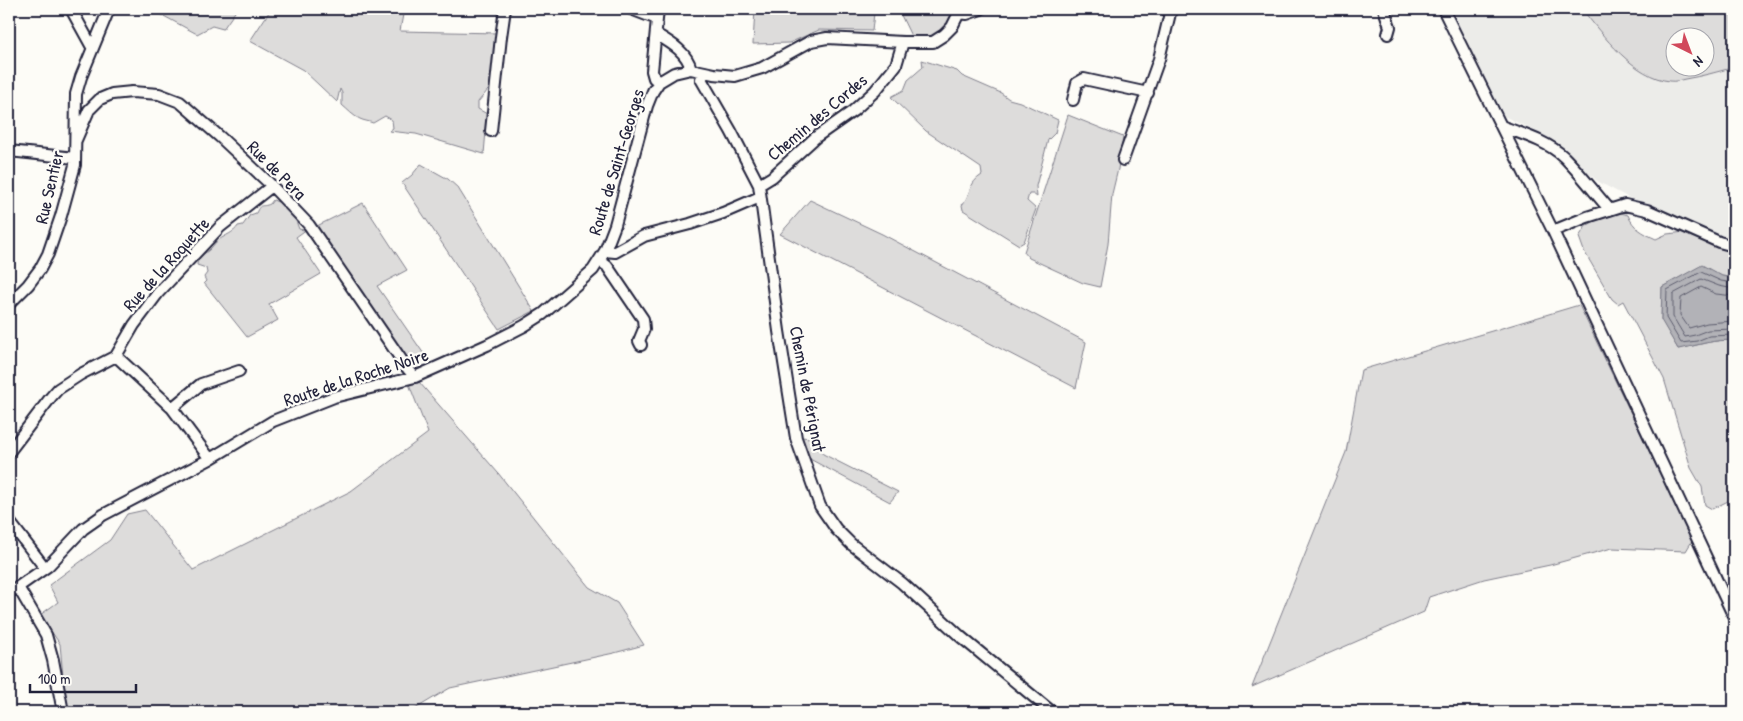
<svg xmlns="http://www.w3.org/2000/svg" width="1743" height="721" viewBox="0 0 1743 721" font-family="'Patrick Hand',sans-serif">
<rect width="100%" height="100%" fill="#fdfcf7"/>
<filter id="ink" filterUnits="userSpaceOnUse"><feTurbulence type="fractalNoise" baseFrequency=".02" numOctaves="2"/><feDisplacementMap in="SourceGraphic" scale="10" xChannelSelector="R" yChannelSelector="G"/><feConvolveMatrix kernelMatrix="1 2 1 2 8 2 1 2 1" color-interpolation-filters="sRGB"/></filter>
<g filter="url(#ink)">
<path fill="#ecece9" d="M1451 9H1582L1595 26 1621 54 1648 75 1714 73 1734 67V240L1631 199 1597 181 1557 142 1504 116Z"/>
<path fill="#dddcdb" stroke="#807f8b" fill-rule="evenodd" d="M151 9H237L223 29 212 26 197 34Z
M271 9H404L400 31 498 33 493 91 488 90 478 102V109L489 115 487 119 484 154 416 134 389 131 393 128 392 120 385 116 373 123C368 121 364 121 360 119 353 116 348 110 342 105V93L340 89 337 102 303 70 250 41Z
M755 9H884L874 13 872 31 819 30 789 43 753 44Z
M898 9H956C945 34 938 37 912 38Z
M1582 9H1734V67C1718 72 1702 76 1685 79 1680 80 1675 82 1670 81 1635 78 1602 35 1582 9ZM1676 38H1706V68H1676Z
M922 60 957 71 962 76 1001 93 1009 99 1020 102 1058 120 1055 133 1048 140 1036 186 1037 197 1033 194H1029L1027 201 1036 209 1024 242 1019 245 963 210 962 205C971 195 968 183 982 175L981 168 926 131 891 97 904 90 908 80 923 67Z
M1068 115 1123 137 1118 169 1112 194 1108 244 1100 287 1083 283 1029 258 1024 252Z
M421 164 448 179 458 188 534 311 499 329 402 183 412 175Z
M273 200 278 202 279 200 297 220 296 221 299 229 304 230 307 229 296 237 321 274 269 304 278 320 247 337 204 283 206 281 204 277 207 273 206 268 197 265C197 255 206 254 211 248 214 245 215 242 219 240 225 235 234 233 238 226L243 225 250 215 256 213C261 202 261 208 270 204Z
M810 200 882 234 1086 342 1076 388 780 234Z
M363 203 407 270 377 286 426 357 419 364 421 370 411 367 406 360 317 226Z
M1621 213 1628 215C1633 228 1643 233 1656 239L1667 234 1685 232 1734 252V278L1722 276 1702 266 1662 287 1661 319 1678 349C1697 346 1716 338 1734 341V498L1712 509 1705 505 1702 487 1691 468 1664 379 1623 301 1618 304 1612 299 1584 251 1579 237 1586 226 1600 218Z
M1579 305 1692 541 1686 551 1612 548 1550 565 1484 579 1429 597 1424 612 1252 687 1346 452 1361 370Z
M419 382 498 473 589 587 617 603 644 645 614 653 450 688 410 712H68L66 709 60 644 40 615 58 602 49 585 110 540 127 514 145 510 193 570 351 491 428 433 409 384Z
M802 437 810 438 813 449H820L823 454 898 492 890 502 808 458Z"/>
<path fill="#b2b2b7" stroke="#787885" d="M1702 265 1722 276 1734 278V341C1716 338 1697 346 1678 349L1661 320 1662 287Z"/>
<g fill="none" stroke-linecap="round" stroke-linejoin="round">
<path stroke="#5c5c6d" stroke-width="1" d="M1734 283 1721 281 1701 272 1667 290 1666 318 1681 343 1697 341 1709 336 1734 335
M1734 289 1719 286 1701 279 1673 294V317L1685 337 1695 335 1708 330 1734 329
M1734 296 1716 294 1701 287 1681 298 1680 315 1689 328 1707 323 1734 321"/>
<defs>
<path id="minor" d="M71 9 92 47
M631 9 657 19
M658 9 652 71 654 78 659 82
M1384 9 1390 27 1388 34
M1443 9 1553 231 1734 617
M959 13 967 14 981 9
M656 34C671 43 687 52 691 69
M705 72 701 79 731 131 759 185 779 331 796 438 820 506 836 529 851 544 902 583 961 637 1052 712
M1073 100 1077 83 1084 79 1148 93
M1501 126C1522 134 1547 141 1564 157 1580 173 1595 193 1610 210
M491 131 501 37 505 9
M76 140 89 110 100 99 112 94 132 92 159 94 180 102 220 137 269 183 309 225 407 368 415 377
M9 151 75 158
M1123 160 1159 59 1171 9
M759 185 772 177 816 137 853 111 875 91 896 65 903 42
M1553 231 1587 217 1625 205 1647 210 1719 242 1734 246
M605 251 615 252 644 236 690 224 723 213 760 197
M600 261 607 266 643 319 644 329 639 341 641 345
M9 304 28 285 40 269 48 254 61 216 75 165 76 94 81 77 109 9
M116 356 172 408 210 459
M172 408 201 384 239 371
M9 452 51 397 58 389 81 374 116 356 134 325 158 293 220 227 272 186
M9 521 45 568
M18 587 46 635 53 660 63 712
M9 591 18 587 48 566 83 529 103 515 210 459 273 421 334 397 415 377 487 345 524 326 543 314 593 270 605 251 615 225 647 106 653 91 659 82 674 73 691 69 714 74 735 76 762 68 811 41 827 38 903 42H933L944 35 952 27 959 13V9"/>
</defs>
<use href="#minor" stroke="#22223b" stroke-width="14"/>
<use href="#minor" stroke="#fdfcf7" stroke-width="10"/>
</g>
</g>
<g text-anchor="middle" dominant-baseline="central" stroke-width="4.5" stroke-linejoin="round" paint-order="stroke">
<g font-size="18" fill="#22223b" stroke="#fdfcf7">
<text transform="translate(817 117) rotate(-40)">Chemin des Cordes</text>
<text transform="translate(616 162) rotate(-73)">Route de Saint-Georges</text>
<text transform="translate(277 170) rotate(45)">Rue de Pera</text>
<text transform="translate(49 187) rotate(-77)">Rue Sentier</text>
<text transform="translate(166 264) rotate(-48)">Rue de la Roquette</text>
<text transform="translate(356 377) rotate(-18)">Route de la Roche Noire</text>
<text transform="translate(808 389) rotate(79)">Chemin de Pérignat</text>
</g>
</g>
<rect width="1743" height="721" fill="none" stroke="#fdfcf7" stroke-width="30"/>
<rect x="15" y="15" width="1713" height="691" fill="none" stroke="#22223b" stroke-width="2" filter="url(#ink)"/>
<g transform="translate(1690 52) rotate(138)"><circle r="24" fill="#fdfcf7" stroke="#a5a5ac"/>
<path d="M0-4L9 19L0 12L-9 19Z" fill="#d1495b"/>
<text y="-8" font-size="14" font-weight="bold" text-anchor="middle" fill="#22223b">N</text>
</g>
<path d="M30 684v8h106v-8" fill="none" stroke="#22223b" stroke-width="2.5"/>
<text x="38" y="684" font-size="15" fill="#22223b" stroke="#fdfcf7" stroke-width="4" paint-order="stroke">100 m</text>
</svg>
